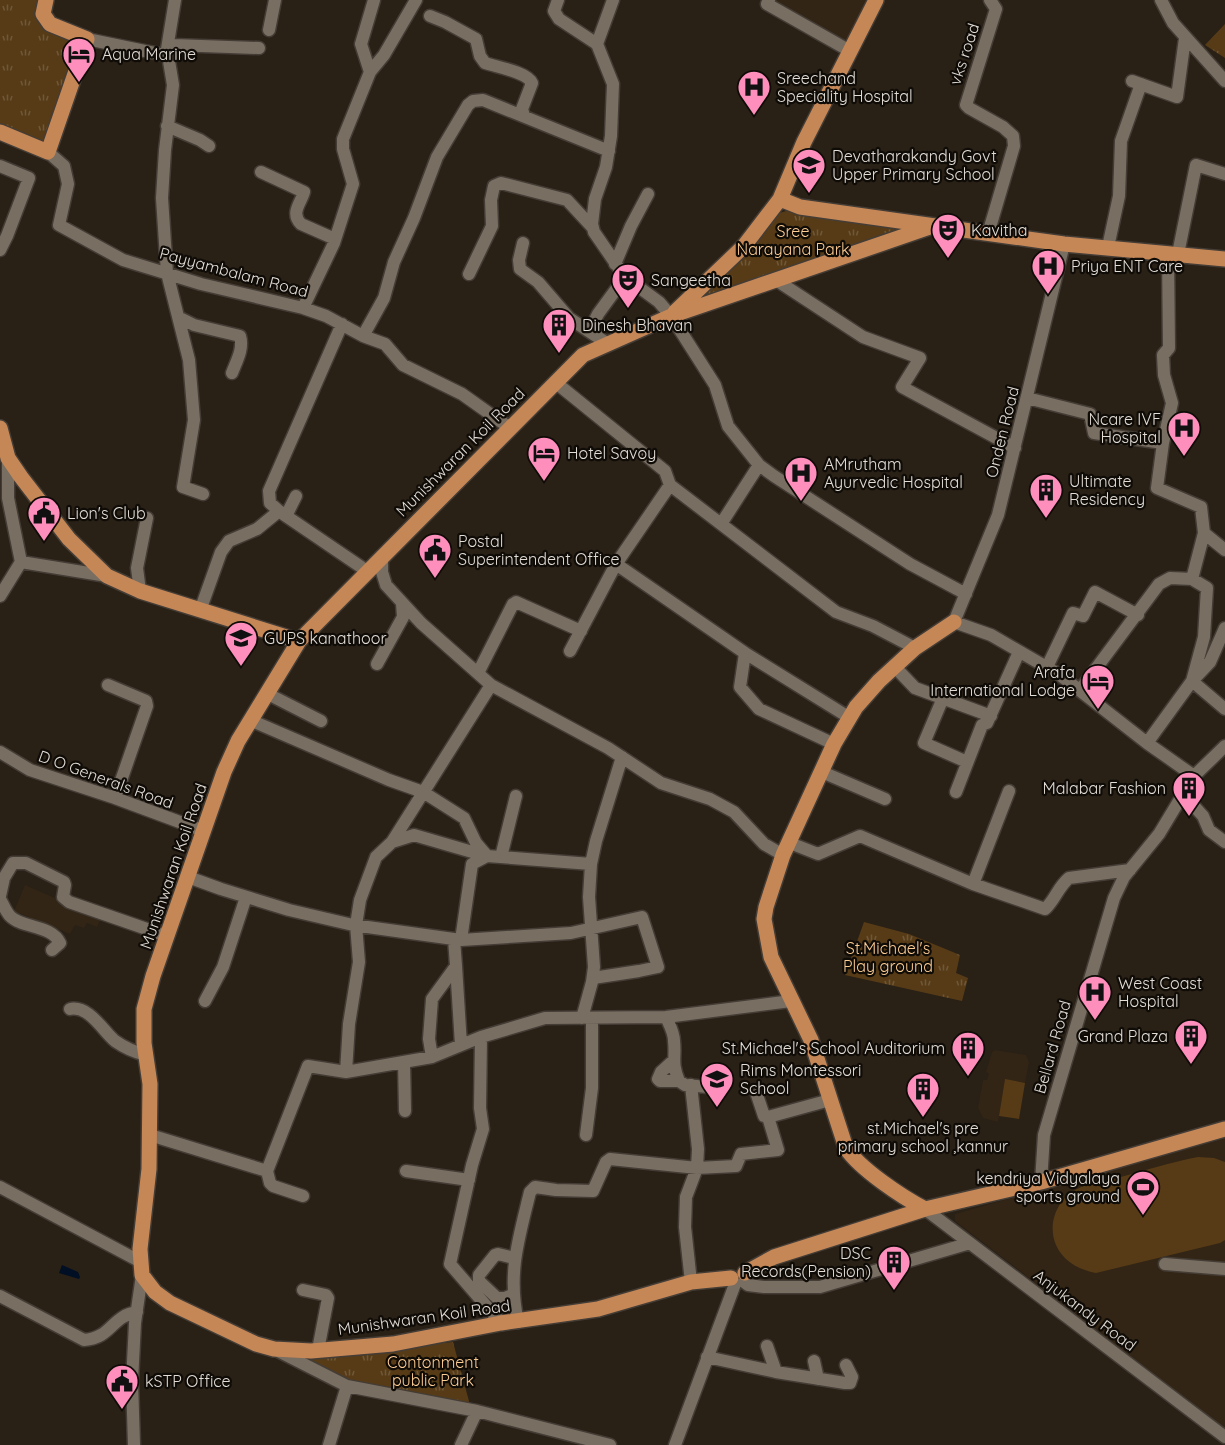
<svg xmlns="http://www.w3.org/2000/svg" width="1225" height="1445" viewBox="0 0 1225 1445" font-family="Quicksand,sans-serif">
<defs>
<pattern id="park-tufts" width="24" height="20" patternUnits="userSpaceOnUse" patternTransform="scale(1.5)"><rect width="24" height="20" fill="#573b16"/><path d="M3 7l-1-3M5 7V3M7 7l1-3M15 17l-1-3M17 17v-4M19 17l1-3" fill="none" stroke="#6f5737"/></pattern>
</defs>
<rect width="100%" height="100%" fill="#292016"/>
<path fill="#322515" d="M773 0H866L847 42 772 3Z
M25 885 101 918 97 927 87 923 84 928 75 925 70 934 14 911Z
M995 1050 1026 1055 1029 1062 1025 1083 1005 1080 998 1122 983 1118 978 1108 983 1080H987L989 1074 986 1072 992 1052Z
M1225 1138V1428L955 1221V1214Z"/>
<path fill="#573b16" d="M1005 1079 1025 1083 1019 1119 999 1116Z
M1198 1157 1214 1158 1225 1162V1240L1220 1243 1096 1273C1079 1270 1063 1261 1056 1245 1047 1224 1057 1199 1077 1189 1088 1183 1104 1181 1117 1178 1144 1171 1171 1162 1198 1157Z"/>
<path fill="url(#park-tufts)" d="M0 0H46L43 14 87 39 48 152 0 134Z
M1225 24V58L1205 45Z
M793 209 920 228 677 312 776 214Z
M864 922 909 934 960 955 956 973 968 978 962 1001 845 975Z
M453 1342 470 1405 353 1381 330 1375 301 1357Z"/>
<path fill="#000f23" d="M62 1265 78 1272 80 1277 79 1279 59 1273Z"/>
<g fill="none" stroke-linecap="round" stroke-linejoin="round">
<defs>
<path id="minor" d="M175 0 167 49 173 85 165 150 162 198 167 273 189 360 194 420 183 487 203 494
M558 0 554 11 559 19 597 44 613 84 611 136 606 167 595 199 592 224 594 232 625 277 659 302 671 316 715 385 728 426 759 465 774 476 910 564 966 594
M769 0 767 4 850 51
M1161 0 1173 23 1225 81
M430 16 445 22 476 39 480 56 485 63C497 67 527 72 532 83L522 109 524 116
M269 30 275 0
M87 39 169 56 174 45 259 48
M597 44 613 0
M370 72 361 44 374 0
M1132 81 1177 97 1185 38
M167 126 200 140 209 146
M48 152 64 166 68 184 59 225 123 260 201 284 303 308 326 316 363 336 385 344 403 365 462 394 510 428
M0 166 29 178 7 236 0 250
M261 172 304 192C301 203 290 213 301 224L335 239
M988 234 1014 146 1013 136 1003 127 969 108 966 105 996 9 990 0
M523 243 519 260 520 269 538 282 569 318 608 344
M1064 244 998 515 954 622 991 635 1060 675 1147 743 1194 776
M1108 247 1119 196 1121 141 1141 84
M1168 253 1169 348 1163 355 1164 375 1172 403 1163 443 1157 488 1201 507 1204 533 1225 550
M1178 254 1196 165 1225 174
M615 264 631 226 648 194
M469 274 492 226 491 200 494 186 501 183 567 200 593 228
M776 280 863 337 920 358 902 387 1015 448
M303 308 334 243 353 184 343 149V139L370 72 384 55 416 0
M180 318 194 325 240 336C244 349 236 362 232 373
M363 336 384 298 394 262 414 218 437 157 468 105 473 101 483 100 609 151
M597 336 592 326 598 314 625 277
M555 382 665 471 670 485
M1027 398 1090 414 1094 433 1163 443
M8 458V498L21 562
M279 511 270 503 269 491 342 324
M286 516 367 571
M721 524 759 465
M382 556V572L386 585 421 623 491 685 608 748 661 783 710 799 734 812 764 844 783 855
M21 562 107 576
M140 591 137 568 147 518
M0 596 21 562
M516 602 581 631
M201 608 221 552 229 541 257 529 279 511 286 516 296 496
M1225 628 1210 662 1192 681 1225 709
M570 651 616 564
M745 653 850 718
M377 664 403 617 402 603
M894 666 915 688 991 716
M1047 667 1073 613 1083 616 1095 592 1138 615
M478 673 513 604
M108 685 146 701 147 706 115 798
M1080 690 1159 584 1170 578 1192 579 1204 533
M266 693 321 721
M943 698 924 743 967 762
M250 720 389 780 423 792 464 818 476 843 487 856
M1147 743 1192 681 1204 637 1207 588 1192 579
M834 744 759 709 740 687 745 653 616 564 670 485 836 612 873 626 915 648
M0 752 30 770 115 798 204 831
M822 772 885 799
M956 792 982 725 987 723 1019 652
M1183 794 1203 816 1209 830 1225 842
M392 842 414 835 486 856
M790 843 818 854 860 836 973 884 1045 909C1055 900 1058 887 1069 878L1130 870
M501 857 516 796
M188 877 221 889 289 910 353 925 461 940 571 933 642 917 658 967 639 971 593 978
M973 884 1009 791
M0 896 4 878 13 863H26L64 882 65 885 63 897 69 902 167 936
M0 899C3 904 6 912 10 916 21 928 52 925 60 943L52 950
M454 939 456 966 432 999 429 1039 432 1057 481 1037 545 1018 666 1017 791 1001
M461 940 472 864 487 856 591 864 596 841 622 757
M456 966 461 1045
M205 1001 223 967 246 897
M70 1009C89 1005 103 1031 115 1041 125 1048 134 1052 146 1055
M666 1017C669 1024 674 1032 674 1041 676 1058 671 1062 679 1081
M582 1018 592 982 594 967 589 897 591 864
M481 1037 480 1108 483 1129 472 1165 450 1264 501 1323
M432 1057 346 1072 349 1024 359 962 356 925 360 900 376 857 392 842 491 685
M673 1061 661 1072 658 1079 660 1081H679L685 1085 708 1087
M404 1062 405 1111
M691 1085 698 1149 697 1168 686 1197 685 1227 691 1282
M768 1117 830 1100
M150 1135 267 1171 308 1066 346 1072
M586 1135 592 1088V1018
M267 1171 270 1183 273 1186 303 1196
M406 1171 469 1180
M1041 1182 1044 1135 1114 898 1124 877 1159 834 1194 776 1225 746
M0 1187 141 1262
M925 1209 1225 1437
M1165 1264 1225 1269
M744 1282 748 1285 764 1287H820L970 1243
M303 1290 326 1295 328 1298 318 1350
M514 1294 505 1298H497L479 1281V1275L495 1255 498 1254 514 1258
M0 1296 84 1340C112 1338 111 1316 137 1312
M518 1322C507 1273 519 1238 530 1192L535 1187 556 1190 593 1191 606 1162 610 1159 697 1168 736 1166 741 1154 778 1150 768 1117 764 1116 757 1095
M767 1346 776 1372
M278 1351 347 1386 477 1411 610 1445
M707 1357 776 1372 845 1383H850L852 1377 846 1365
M814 1361 818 1379
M134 1445 132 1381 135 1323 142 1275
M329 1445 347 1386
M461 1445 477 1411
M675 1445 735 1284"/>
<path id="major" d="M0 132 48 152 87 39 50 24 43 14 46 0
M780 199 800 207 1064 244 1225 259
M675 312 744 246 780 199 804 142 876 0
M0 428 8 458 21 477 69 539 107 576 140 591 299 641
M925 1209C902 1197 860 1169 846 1148L811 1040 771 957 764 919 766 907 783 855 834 744 856 707 879 681 915 648 954 622
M745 1273 774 1257 925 1209 1041 1182 1225 1129
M731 1278 691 1282 598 1309 501 1323 393 1344 311 1351 274 1349 256 1344 170 1303 155 1292 142 1275 140 1249 149 1169 150 1084 144 1043V1009L153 976 224 772 238 741 299 641 583 355 671 316 930 227"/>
</defs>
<use href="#minor" stroke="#443d36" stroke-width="15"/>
<use href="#major" stroke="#443d36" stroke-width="18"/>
<use href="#minor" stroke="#796e62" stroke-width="12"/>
<use href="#major" stroke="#c68757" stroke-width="15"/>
</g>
<defs>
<symbol id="hotel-pin" viewBox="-11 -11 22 30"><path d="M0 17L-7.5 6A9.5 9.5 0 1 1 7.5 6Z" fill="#fe8ebc" stroke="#0f0b07"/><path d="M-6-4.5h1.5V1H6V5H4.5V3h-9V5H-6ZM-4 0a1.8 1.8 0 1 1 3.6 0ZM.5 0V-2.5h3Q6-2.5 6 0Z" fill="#111"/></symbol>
<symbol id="hospital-pin" viewBox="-11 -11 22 30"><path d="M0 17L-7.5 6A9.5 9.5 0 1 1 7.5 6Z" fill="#fe8ebc" stroke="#0f0b07"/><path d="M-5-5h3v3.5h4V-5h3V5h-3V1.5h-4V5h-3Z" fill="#111"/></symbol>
<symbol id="school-pin" viewBox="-11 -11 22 30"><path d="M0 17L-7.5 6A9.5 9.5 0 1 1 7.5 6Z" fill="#fe8ebc" stroke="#0f0b07"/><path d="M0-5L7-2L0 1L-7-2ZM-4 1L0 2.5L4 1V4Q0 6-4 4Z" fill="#111"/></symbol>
<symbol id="theatre-pin" viewBox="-11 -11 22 30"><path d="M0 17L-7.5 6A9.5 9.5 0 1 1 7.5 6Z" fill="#fe8ebc" stroke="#0f0b07"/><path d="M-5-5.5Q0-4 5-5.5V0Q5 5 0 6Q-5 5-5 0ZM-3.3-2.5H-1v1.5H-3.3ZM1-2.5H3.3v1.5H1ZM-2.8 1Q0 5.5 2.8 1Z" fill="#111"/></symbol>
<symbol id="building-pin" viewBox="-11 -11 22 30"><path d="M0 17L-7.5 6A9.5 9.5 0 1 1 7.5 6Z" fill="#fe8ebc" stroke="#0f0b07"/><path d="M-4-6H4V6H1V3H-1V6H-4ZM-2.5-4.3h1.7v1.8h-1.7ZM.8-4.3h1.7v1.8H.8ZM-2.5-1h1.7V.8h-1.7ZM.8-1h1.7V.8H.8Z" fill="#111"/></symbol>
<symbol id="civic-pin" viewBox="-11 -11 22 30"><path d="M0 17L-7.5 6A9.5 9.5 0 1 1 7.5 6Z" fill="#fe8ebc" stroke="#0f0b07"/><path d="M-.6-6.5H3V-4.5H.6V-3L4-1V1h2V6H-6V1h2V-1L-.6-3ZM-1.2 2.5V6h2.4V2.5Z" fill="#111"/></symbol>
<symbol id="stadium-pin" viewBox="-11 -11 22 30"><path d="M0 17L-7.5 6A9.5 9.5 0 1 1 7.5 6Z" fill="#fe8ebc" stroke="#0f0b07"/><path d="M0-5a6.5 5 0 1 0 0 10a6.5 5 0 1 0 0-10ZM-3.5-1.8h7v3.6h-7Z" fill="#111"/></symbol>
</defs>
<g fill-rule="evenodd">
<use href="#hotel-pin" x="60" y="35" width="38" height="52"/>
<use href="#hospital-pin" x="735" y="68" width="38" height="52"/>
<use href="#school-pin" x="790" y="146" width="38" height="52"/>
<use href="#theatre-pin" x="929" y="211" width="38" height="52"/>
<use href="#hospital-pin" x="1029" y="247" width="38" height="52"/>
<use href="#theatre-pin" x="609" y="261" width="38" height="52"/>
<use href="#building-pin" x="540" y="306" width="38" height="52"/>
<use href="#hospital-pin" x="1165" y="409" width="38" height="52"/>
<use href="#hotel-pin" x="525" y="434" width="38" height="52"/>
<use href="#hospital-pin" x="782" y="454" width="38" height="52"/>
<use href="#building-pin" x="1027" y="471" width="38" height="52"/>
<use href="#civic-pin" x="25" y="494" width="38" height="52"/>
<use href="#civic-pin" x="416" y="531" width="38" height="52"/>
<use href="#school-pin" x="222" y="619" width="38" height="52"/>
<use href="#hotel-pin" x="1079" y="662" width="38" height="52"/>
<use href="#building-pin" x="1170" y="769" width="38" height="52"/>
<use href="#hospital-pin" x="1076" y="973" width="38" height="52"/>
<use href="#building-pin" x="1172" y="1017" width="38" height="52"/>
<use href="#building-pin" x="949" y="1029" width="38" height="52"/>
<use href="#school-pin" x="698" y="1060" width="38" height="52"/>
<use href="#building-pin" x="904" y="1070" width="38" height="52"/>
<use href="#stadium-pin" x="1124" y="1168" width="38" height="52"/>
<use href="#building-pin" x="875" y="1243" width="38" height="52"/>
<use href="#civic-pin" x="103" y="1362" width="38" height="52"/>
</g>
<g text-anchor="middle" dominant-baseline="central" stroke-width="4.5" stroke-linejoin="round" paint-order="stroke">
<g font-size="16" fill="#e3ddd6" stroke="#0f0b07" text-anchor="start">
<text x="102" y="54">Aqua Marine</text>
<text x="777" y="78">Sreechand<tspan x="777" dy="18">Speciality Hospital</tspan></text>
<text x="832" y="156">Devatharakandy Govt<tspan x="832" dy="18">Upper Primary School</tspan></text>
<text x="971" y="230">Kavitha</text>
<text x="1071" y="266">Priya ENT Care</text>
<text x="651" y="280">Sangeetha</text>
<text x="582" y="325">Dinesh Bhavan</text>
<text x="1161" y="419" text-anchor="end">Ncare IVF<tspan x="1161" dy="18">Hospital</tspan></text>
<text x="567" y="453">Hotel Savoy</text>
<text x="824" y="464">AMrutham<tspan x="824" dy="18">Ayurvedic Hospital</tspan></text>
<text x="1069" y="481">Ultimate<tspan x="1069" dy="18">Residency</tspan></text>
<text x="67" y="513">Lion's Club</text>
<text x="458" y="541">Postal<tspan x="458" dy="18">Superintendent Office</tspan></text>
<text x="264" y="638">GUPS kanathoor</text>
<text x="1075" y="672" text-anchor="end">Arafa<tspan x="1075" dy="18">International Lodge</tspan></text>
<text x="1166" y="788" text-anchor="end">Malabar Fashion</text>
<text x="1118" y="983">West Coast<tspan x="1118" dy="18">Hospital</tspan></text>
<text x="1168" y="1036" text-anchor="end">Grand Plaza</text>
<text x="945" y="1048" text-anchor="end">St.Michael's School Auditorium</text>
<text x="740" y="1070">Rims Montessori<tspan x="740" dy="18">School</tspan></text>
<text x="923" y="1128" text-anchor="middle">st.Michael's pre<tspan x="923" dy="18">primary school ,kannur</tspan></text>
<text x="1120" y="1178" text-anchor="end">kendriya Vidyalaya<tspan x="1120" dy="18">sports ground</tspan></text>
<text x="871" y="1253" text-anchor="end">DSC<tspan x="871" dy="18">Records(Pension)</tspan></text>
<text x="145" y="1381">kSTP Office</text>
</g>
<g font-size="16" fill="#e3ddd6" stroke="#0f0b07">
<text transform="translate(964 54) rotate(-72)">vks road</text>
<text transform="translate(234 272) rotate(15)">Payyambalam Road</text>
<text transform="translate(1002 432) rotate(-76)">Onden Road</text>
<text transform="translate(460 452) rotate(-45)">Munishwaran Koil Road</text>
<text transform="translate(106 779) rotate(20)">D O Generals Road</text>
<text transform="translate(173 866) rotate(-71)">Munishwaran Koil Road</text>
<text transform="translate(1052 1047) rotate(-74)">Bellard Road</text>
<text transform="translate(1085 1310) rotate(37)">Anjukandy Road</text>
<text transform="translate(424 1317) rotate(-8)">Munishwaran Koil Road</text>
</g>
<g font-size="16" fill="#fecd94" stroke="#0f0b07">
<text x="793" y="231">Sree<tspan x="793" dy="18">Narayana Park</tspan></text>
<text x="888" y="948">St.Michael's<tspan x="888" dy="18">Play ground</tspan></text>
<text x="433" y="1362">Contonment<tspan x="433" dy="18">public Park</tspan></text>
</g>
</g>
</svg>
